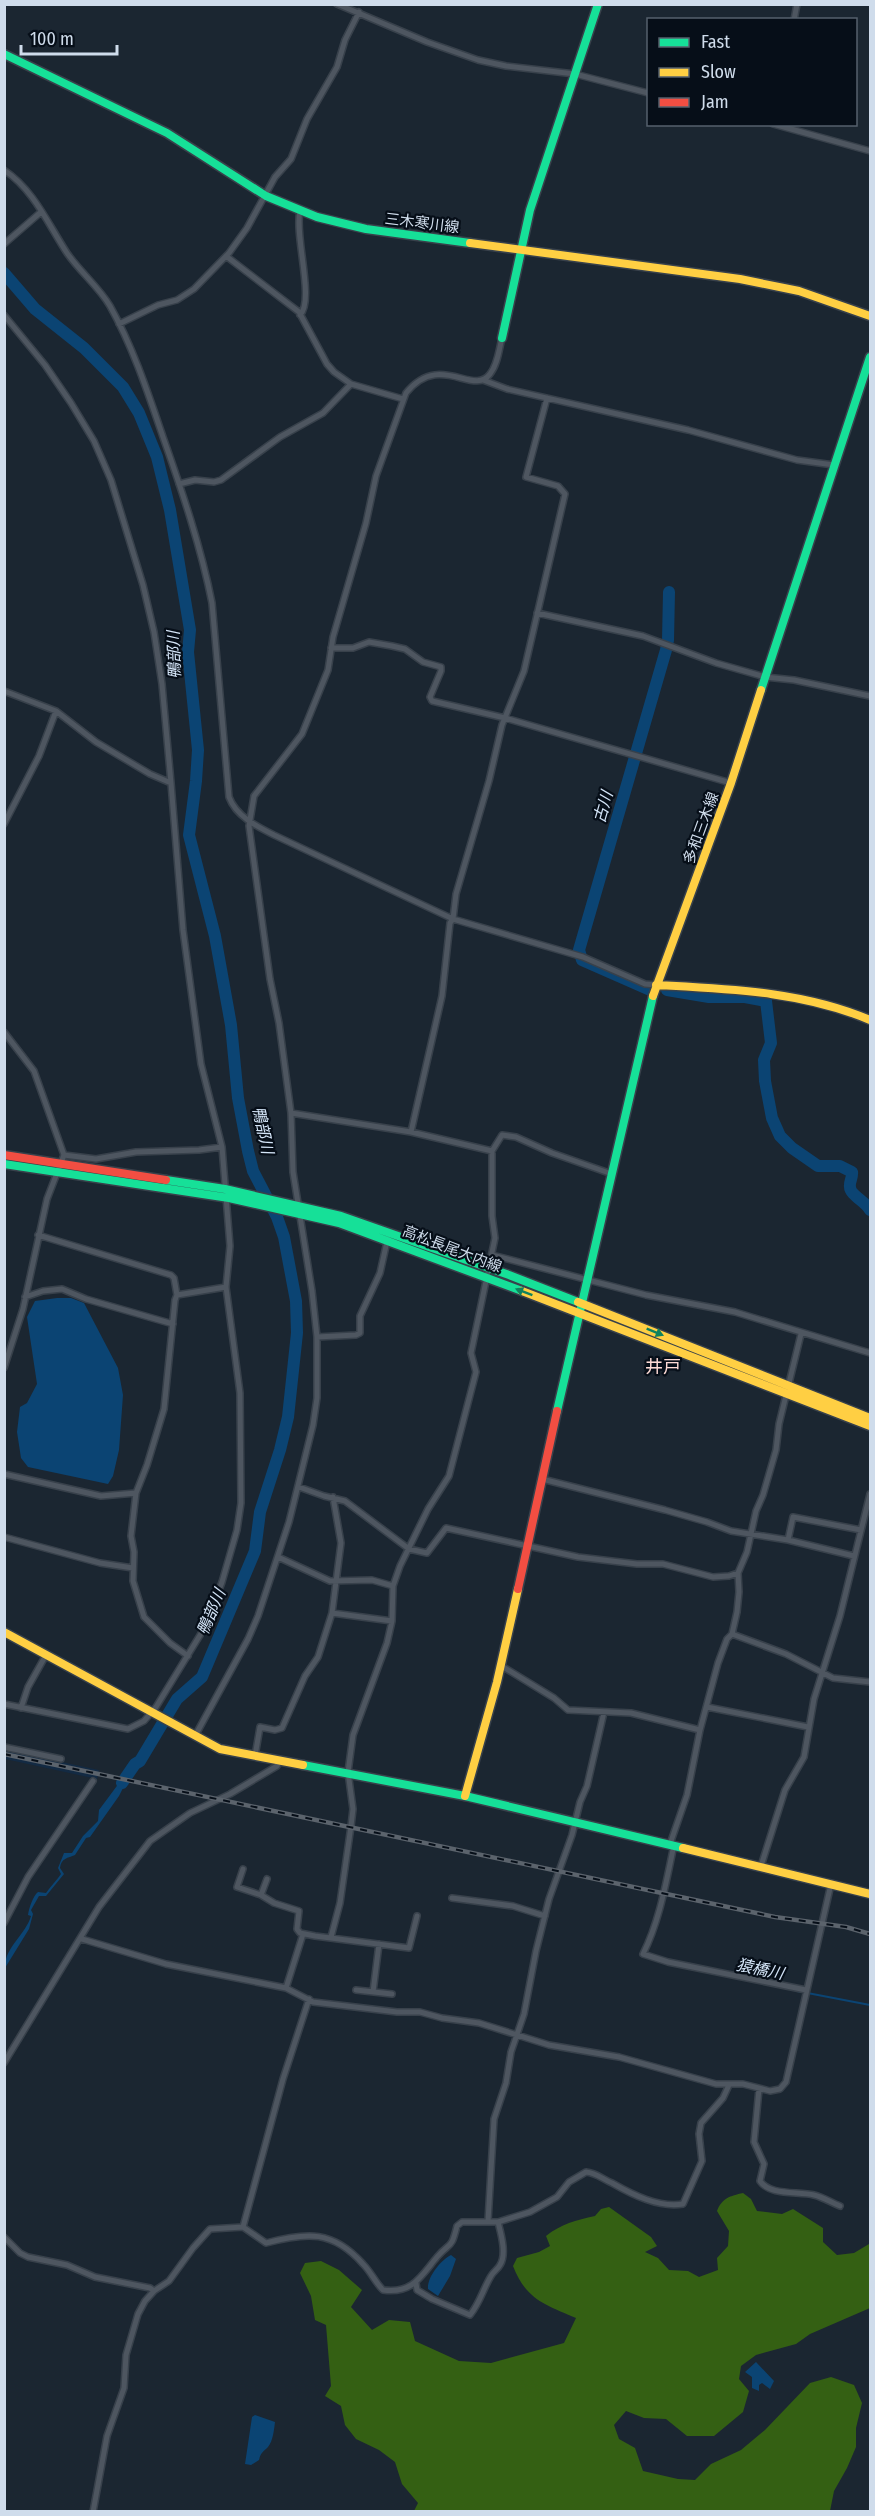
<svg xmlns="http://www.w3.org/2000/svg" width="875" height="2516" viewBox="0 0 875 2516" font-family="'Fira Sans Condensed','Noto Sans JP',sans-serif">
<rect width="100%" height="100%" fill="#1b2631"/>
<path fill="#132a43" d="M5 1750 99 1770 97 1779 5 1759Z"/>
<path fill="#346013" d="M743 2193 751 2199 757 2211 782 2214 793 2209 823 2228V2242L837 2255 854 2253 869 2244 870 2240V2308L810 2334 796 2344 756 2355 741 2366 739 2379 749 2391 743 2412 714 2436H687L666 2419 644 2418 626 2411 614 2425 619 2439 635 2448 643 2471 678 2479 695 2480 711 2464 741 2450 765 2430 810 2383 831 2377 854 2385 862 2403 856 2428V2447L847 2468 834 2491 830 2511H414L418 2503 402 2484 395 2462 379 2450 356 2439 345 2425 341 2406 325 2396 331 2386 326 2325 315 2320 311 2296 300 2273 305 2263 321 2261 339 2270 362 2290 351 2307 372 2330 389 2320 410 2322 415 2341 459 2361 491 2363 564 2343 576 2318C546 2305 526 2300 513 2266L517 2258 539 2252 550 2246 546 2236C561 2224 576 2220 595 2216L601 2209 609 2207 651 2237 657 2246 645 2252 658 2258 669 2270 688 2271 699 2277 718 2270 717 2258 728 2246 729 2231 717 2211C722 2198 730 2196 743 2193Z"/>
<path fill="#0b4473" d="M57 1298H71L84 1303 118 1368 123 1395 119 1450 113 1476 108 1484 28 1467 21 1458 17 1432 20 1407 27 1403 37 1384 27 1317 35 1301Z
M128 1771 131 1772 119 1796 90 1837 86 1838 75 1855C68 1858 61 1858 60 1868L64 1874 46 1896H39L31 1910 33 1914 29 1929 5 1968C4 1948 26 1934 31 1916L28 1915C29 1908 33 1896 38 1892L46 1893C51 1886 56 1881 61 1874L58 1868 64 1853H72L83 1836 98 1821 99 1810Z
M451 2255 456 2259 450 2276 438 2296 428 2289C427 2277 441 2260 451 2255Z
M756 2362 774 2381 770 2389 762 2383 759 2385V2391L752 2388V2377L745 2372Z
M255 2415 275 2422C274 2430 273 2441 268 2447 263 2452 261 2452 259 2460L251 2465 245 2464 252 2417Z"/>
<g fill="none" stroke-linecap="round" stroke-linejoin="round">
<path stroke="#0b4473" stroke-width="2" d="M797 1991 870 2005"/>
<path stroke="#0b4473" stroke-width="12" d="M4 273 35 309 84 348 123 387 139 413 157 457 170 510 190 630 188 652 198 750 196 781 189 835 215 936 231 1025 238 1098 248 1151 253 1171 277 1217 284 1237 296 1301 297 1333 288 1417 280 1450 260 1512 255 1551 202 1677 177 1699 140 1761 135 1764 122 1783
M648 989 582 960 579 950 666 650 668 640 669 592
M667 990 709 997H745L766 1001 771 1043 764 1060 765 1081 772 1118 780 1136 792 1148 818 1166H840L852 1172C853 1177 849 1182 850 1187 850 1195 866 1202 870 1210"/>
<defs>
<path id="street" d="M337 4 427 42 478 60 506 66 575 74 648 93
M794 20 797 4
M773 124 870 151
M4 170C34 190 48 224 67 253 80 272 99 287 110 306 133 347 148 393 163 437 182 491 201 547 212 603L229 797C236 816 256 826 274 835L453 919 583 957 645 984 656 985
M300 211C294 235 315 300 300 315
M4 244 41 212
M226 256 299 312 327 364 334 372 351 384
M4 315 45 365 71 403 94 441 111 480 143 585 154 632 162 684 171 783
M119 324 158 305 177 300 194 289 229 253 247 228 275 177 291 159 307 119 337 67 345 40 359 12
M483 380 507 389 688 430 797 460 834 465
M179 484 195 480 214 482 221 480 280 437 323 413 351 384 403 399
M537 613 643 636 716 663 765 677 794 680 870 696
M331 648H353L369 642 392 646 405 649 423 662 441 667V671L430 697 432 701 505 718 731 783
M4 691 56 711 96 742 150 774 171 783 183 930 201 1064 222 1147 230 1246 226 1287 240 1393 241 1503 237 1530 222 1582 205 1627 156 1707 144 1721 128 1729 4 1704
M4 824 39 756 56 711
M4 1032 34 1071 64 1155 47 1199 23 1309 4 1368
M291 1113 411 1132 492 1151
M411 1132 442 996 450 923 453 919 456 894 489 781 502 725 524 671 565 494 558 486 526 477 547 398
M64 1155 96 1159 136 1152 199 1150 222 1147
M38 1235 171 1275 174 1278 177 1295
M492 1255 646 1295 735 1312 870 1353
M25 1297 43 1291 62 1289 86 1299 173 1324
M317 1337 356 1335 360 1333V1316L380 1273 388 1237
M4 1474 101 1496 136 1493
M542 1479 665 1510 707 1522 731 1531 788 1540 854 1556
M299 1487 324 1496 345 1501 409 1549 427 1553 446 1528 578 1557 637 1564H663L713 1577 729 1576 738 1573
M4 1537 100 1563 133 1568
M788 1540 793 1517 861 1530
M278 1557 330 1581 372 1580 393 1586
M332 1613 392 1621
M732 1634 786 1654 833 1678 870 1682
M188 1656 170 1643 144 1617 133 1581 134 1552 131 1536 136 1493 147 1465 164 1409 175 1300 177 1295 226 1287
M500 1665 554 1698 568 1710 631 1713 700 1730
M707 1707 808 1727
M21 1708 28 1687 46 1655
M195 1736 248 1639 258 1616 289 1522 313 1425 317 1398V1337L312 1291 293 1172 291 1113 279 1023 270 979 249 826 254 796 302 734 328 670 333 637 366 523 376 476 406 393C440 351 473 397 490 374 498 364 499 349 502 338
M4 1747 61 1759
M255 1756 260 1727 275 1730 282 1728 305 1676 318 1657 332 1613 341 1543 333 1497
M670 1844 687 1795 700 1730 718 1663 727 1639 732 1634 737 1612 739 1592 738 1573 747 1552 756 1511 763 1495 776 1450 779 1424 801 1334
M674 1845C666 1882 660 1920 643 1954L668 1962 806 1990
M761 1866 785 1790 804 1757 814 1699 840 1616 870 1494
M243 1869 237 1887 261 1895 267 1879
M261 1895 274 1903 299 1911 297 1929 300 1933 315 1936 409 1948 417 1916
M452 1898 513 1906 545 1916
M4 1923 28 1877 93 1781
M331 1937 340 1903 351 1826 353 1809 348 1772 353 1735 387 1643 392 1621 393 1586 400 1566 428 1509 449 1476 476 1372 471 1353 495 1238 492 1216V1151L502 1135 516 1137 552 1153 612 1174
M82 1939 166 1964 286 1988 313 2002 397 2012H420L442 2018 479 2023 549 2045 619 2057 716 2084H743L770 2091 780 2089 786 2082 831 1884
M286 1988 303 1934
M356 1990 392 1994
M373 1992 379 1944
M4 2063 99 1907 150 1841 190 1813 230 1794 277 1766 280 1761
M759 2089 754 2142 764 2164 760 2181C770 2196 798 2191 814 2195 823 2197 832 2203 840 2206
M488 2221 494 2119 506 2083 511 2052 524 2014 536 1951 549 1899 572 1835 580 1802 587 1786 604 1712
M243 2227 283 2079 309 1999
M4 2237 20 2253 28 2257 67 2265 95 2277 150 2288 154 2291
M416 2283 417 2290 432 2299 470 2315C480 2303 483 2289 491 2276 493 2272 498 2269 500 2265 507 2254 501 2234 498 2222
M93 2512 107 2436 124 2388 126 2355 138 2314 145 2301 154 2291 169 2281 193 2248 210 2229 243 2227 266 2243C307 2232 333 2230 363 2264 371 2272 375 2282 383 2290 413 2294 421 2276 437 2257 451 2241 451 2250 457 2226L462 2222H498L530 2212 557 2197 569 2182 586 2172C597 2173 602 2179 612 2183 633 2195 659 2208 683 2204L702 2161 699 2134 701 2123 723 2098 729 2085"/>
<path id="fast" d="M4 54 167 133 266 196 317 217 366 229 470 243
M502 338 530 210 598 4
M761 690 870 357
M4 1164 229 1198 339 1223 522 1291
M166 1180 225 1189 341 1216 509 1275 578 1302
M557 1411 653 996
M303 1765 465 1796 683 1848"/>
<path id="slow" d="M470 243 740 279 799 291 870 316
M656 985C728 989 802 991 870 1020
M653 996 731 783 761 690
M522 1291 870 1426
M578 1302 870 1418
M4 1632 220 1749 303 1765
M465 1796 497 1682 518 1589
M683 1848 870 1894"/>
<path id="jam" d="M4 1155 166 1180
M518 1589 557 1411"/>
</defs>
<use href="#street" stroke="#38414b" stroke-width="8"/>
<use href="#fast" stroke="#38414b" stroke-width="11"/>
<use href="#slow" stroke="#38414b" stroke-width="11"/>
<use href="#jam" stroke="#38414b" stroke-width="11"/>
<use href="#street" stroke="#4e5660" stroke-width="5"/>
<use href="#fast" stroke="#16e098" stroke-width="8"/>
<use href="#slow" stroke="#ffcf43" stroke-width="8"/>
<use href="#jam" stroke="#f24e42" stroke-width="8"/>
<defs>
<path id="rail" d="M4 1754 775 1917 846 1927 870 1934"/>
</defs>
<use href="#rail" stroke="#5b636c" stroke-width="4.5"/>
<use href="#rail" stroke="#060e18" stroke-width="2" stroke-dasharray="7" stroke-linecap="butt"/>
</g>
<defs><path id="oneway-solid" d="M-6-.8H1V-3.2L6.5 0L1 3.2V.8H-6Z" transform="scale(1.5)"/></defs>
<g fill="#0f825e">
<use href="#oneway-solid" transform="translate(524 1292) rotate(-159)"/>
<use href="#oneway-solid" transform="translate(655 1332) rotate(22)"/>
</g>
<g text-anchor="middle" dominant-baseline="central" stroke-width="4.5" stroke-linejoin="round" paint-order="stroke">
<g font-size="15" fill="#cfdceb" stroke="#060e18">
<text transform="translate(422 223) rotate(7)">三木寒川線</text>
<text transform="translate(701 828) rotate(-70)">多和三木線</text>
<text transform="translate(452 1249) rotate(21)">高松長尾大内線</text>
</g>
<g font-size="16" font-style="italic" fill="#d5e6f9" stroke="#060e18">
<text transform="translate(174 655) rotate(-92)">鴨部川</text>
<text transform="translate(603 807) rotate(-74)">古川</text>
<text transform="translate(263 1130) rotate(78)">鴨部川</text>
<text transform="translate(211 1612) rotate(-67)">鴨部川</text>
<text transform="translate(760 1969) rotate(12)">猿橋川</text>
</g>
<g font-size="18" fill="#fedbd6" stroke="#060e18">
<text x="663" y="1367">井戸</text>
</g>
</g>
<rect width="875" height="2516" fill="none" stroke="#cfdceb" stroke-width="12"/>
<rect x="647" y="18" width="210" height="108" fill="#060e18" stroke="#56606c" stroke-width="1.5"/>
<rect x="659" y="38" width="30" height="9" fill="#16e098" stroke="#56606c" stroke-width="1.5"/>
<text x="701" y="48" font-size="18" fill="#cfdceb">Fast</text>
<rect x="659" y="68" width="30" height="9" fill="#ffcf43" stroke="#56606c" stroke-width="1.5"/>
<text x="701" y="78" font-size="18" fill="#cfdceb">Slow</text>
<rect x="659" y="98" width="30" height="9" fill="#f24e42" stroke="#56606c" stroke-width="1.5"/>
<text x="701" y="108" font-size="18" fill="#cfdceb">Jam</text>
<path d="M21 45v9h96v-9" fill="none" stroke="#cfdceb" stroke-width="3"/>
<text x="30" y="45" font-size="18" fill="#cfdceb" stroke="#060e18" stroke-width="4.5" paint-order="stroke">100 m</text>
</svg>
